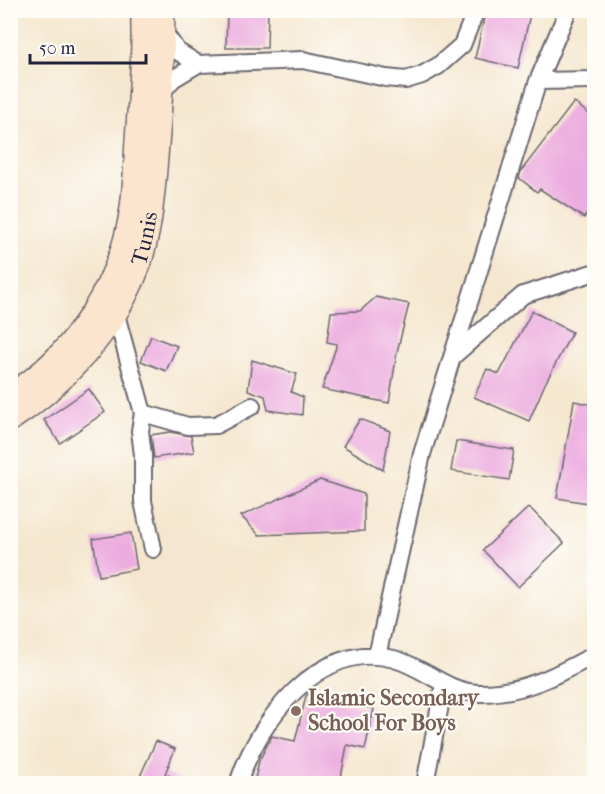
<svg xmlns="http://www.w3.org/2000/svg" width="605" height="794" viewBox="0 0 605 794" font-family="'IM FELL French Canon',serif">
<rect width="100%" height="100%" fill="#fdfcf7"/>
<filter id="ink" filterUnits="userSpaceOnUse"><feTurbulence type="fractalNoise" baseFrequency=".0167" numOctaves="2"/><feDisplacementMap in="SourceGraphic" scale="12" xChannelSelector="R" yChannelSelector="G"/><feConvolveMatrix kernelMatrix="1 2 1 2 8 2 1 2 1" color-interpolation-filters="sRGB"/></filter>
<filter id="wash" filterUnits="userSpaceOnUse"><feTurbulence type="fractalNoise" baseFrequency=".008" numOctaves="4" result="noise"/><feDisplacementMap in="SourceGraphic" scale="24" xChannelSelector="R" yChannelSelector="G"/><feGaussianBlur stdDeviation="1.35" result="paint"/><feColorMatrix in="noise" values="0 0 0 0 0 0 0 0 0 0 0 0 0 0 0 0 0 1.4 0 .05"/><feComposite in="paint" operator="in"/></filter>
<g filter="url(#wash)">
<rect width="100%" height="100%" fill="#f5e7cf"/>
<g id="blocks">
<path fill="#ecacdf" d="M227 10H268L267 48H226Z
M486 10H531L518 68 475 58Z
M574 102 594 118V203L584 218 540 189 537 192 519 178 521 171Z
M376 297 409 304 397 352 389 403 322 389 337 344 327 342 331 312 360 311Z
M532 311 572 332 544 386 529 421 474 397 487 369 499 374Z
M151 336 177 346 166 371 141 361Z
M252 360 297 374 291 392 303 397 302 415 268 410 265 396 248 390Z
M89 389 105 412 60 443 44 420Z
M574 401 594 405V504L557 498Z
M360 419 390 431 383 470 343 446Z
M170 432 191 436 194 452 154 458 151 435Z
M456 441 514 450 509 480 451 471Z
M320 480 364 494V531L259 535 241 516Z
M529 507 564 543 518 587 483 550Z
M131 533 137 569 99 576 93 539Z
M308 694 374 709 365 749 347 745 340 783H254L259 761 272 736 295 741 306 696Z
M156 741 175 749 165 774 186 782V783H137Z"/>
</g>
</g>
<g filter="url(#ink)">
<use href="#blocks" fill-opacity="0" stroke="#6c676f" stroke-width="1.5"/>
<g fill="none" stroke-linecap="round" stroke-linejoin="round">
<defs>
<path id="minor" d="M163 31 177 51 198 64
M538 81 594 80
M160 94 173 79 198 64 303 60 386 78 406 80 422 75 438 66 462 45 476 10
M115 311 143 413 140 431 143 455V501L153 549
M452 357 523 295 592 273
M143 413 188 426 216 425 252 406
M377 656 422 454 538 81 568 10
M238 784C257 722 320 638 394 659 424 667 446 692 478 693 522 694 557 675 594 655
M425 784 444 684"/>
<g id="secondary">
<path d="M10 396C74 357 121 284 132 211 136 185 136 159 138 133 141 92 145 52 143 10"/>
<path id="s1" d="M10 419C57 389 104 339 128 289 150 246 152 198 156 151 160 105 163 57 162 10"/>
</g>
</defs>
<use href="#minor" stroke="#6c676f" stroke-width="20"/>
<use href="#secondary" stroke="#6c676f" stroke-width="27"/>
<use href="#minor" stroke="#fff" stroke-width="16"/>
<use href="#secondary" stroke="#fce5cf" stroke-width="24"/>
</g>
</g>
<circle fill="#8d6e63" stroke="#fdfcf7" stroke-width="2" cx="296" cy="711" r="6"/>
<g text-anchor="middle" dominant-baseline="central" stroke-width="4.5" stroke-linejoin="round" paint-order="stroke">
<g font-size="22" fill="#22223b" stroke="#fdfcf7">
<text stroke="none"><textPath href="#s1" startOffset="231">Tunis</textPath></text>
</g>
<g font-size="22" font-weight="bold" fill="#785e54" stroke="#fdfcf7" text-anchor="start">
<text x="308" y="698">Islamic Secondary<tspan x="308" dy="25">School For Boys</tspan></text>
</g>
</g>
<rect width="605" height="794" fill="none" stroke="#fdfcf7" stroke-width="36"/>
<path d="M30 54v9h116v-9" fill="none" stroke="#22223b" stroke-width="3"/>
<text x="39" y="54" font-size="18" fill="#22223b" stroke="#fdfcf7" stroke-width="4.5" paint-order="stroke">50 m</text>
</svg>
